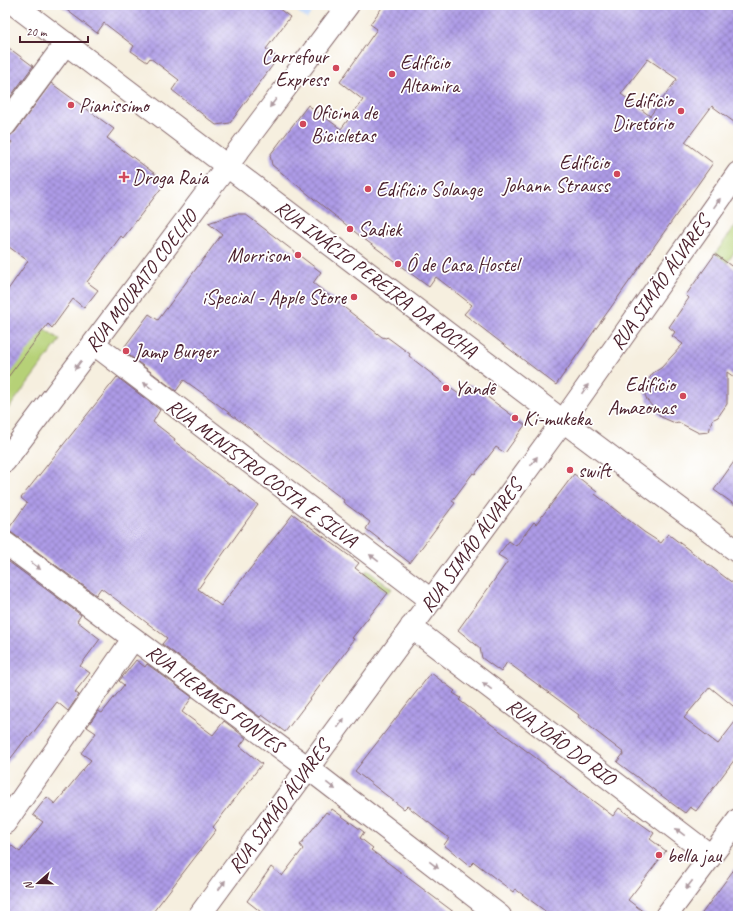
<svg xmlns="http://www.w3.org/2000/svg" width="743" height="921" viewBox="0 0 743 921" font-family="Caveat,sans-serif">
<defs>
<pattern id="building-cross-hatch" width="8" height="8" patternUnits="userSpaceOnUse"><rect width="8" height="8" fill="#ad9be7"/><path d="M0 0l8 8M0 8l8-8" fill="none" stroke="#8f7ebb"/></pattern>
</defs>
<rect width="100%" height="100%" fill="#fff"/>
<filter id="ink" filterUnits="userSpaceOnUse"><feTurbulence type="fractalNoise" baseFrequency=".025" numOctaves="2"/><feDisplacementMap in="SourceGraphic" scale="8" xChannelSelector="R" yChannelSelector="G"/><feConvolveMatrix kernelMatrix="1 2 1 2 8 2 1 2 1" color-interpolation-filters="sRGB"/></filter>
<filter id="wash" filterUnits="userSpaceOnUse"><feTurbulence type="fractalNoise" baseFrequency=".012" numOctaves="4" result="noise"/><feDisplacementMap in="SourceGraphic" scale="16" xChannelSelector="R" yChannelSelector="G"/><feGaussianBlur stdDeviation="0.9" result="paint"/><feColorMatrix in="noise" values="0 0 0 0 0 0 0 0 0 0 0 0 0 0 0 0 0 1.4 0 .05"/><feComposite in="paint" operator="in"/></filter>
<g filter="url(#wash)">
<rect width="100%" height="100%" fill="#f6efdf"/>
<path fill="#c9dcf9" d="M288 5H317L307 19Z"/>
<path fill="#b6d177" stroke="#807851" d="M738 222V247L727 263 715 254Z
M32 320 60 340 9 408 5 405V381Z
M367 570 392 589 388 593 364 574Z"/>
<g id="blocks">
<path fill="url(#building-cross-hatch)" fill-rule="evenodd" d="M60 5H274L290 17 266 49 278 58 230 123 216 125 172 90 179 80 150 58 147 62 131 51 134 46 104 23 97 33Z
M384 5H738V125L712 106 685 142 713 163 556 385 464 314 472 305 436 277 429 287 360 236 272 165 270 155 308 105 341 129 363 100 340 82 377 29 370 24ZM648 59 677 79 650 116 621 94Z
M5 45 33 66 5 104Z
M51 83 114 129 107 138 166 182 123 238 121 236 87 282 98 290 84 308 73 299 52 328 48 324 5 381V294L28 261 5 244V151L12 142 5 137 15 132Z
M236 214H245L321 272 313 283 382 337 386 338 387 337 410 354 409 356 447 386 462 396 470 384 525 425 505 453 496 447 475 474 473 473 452 501 455 503 410 563 366 529 370 522 343 502 344 500 216 403 184 380 176 391 126 353 125 346 149 314 158 320 222 234 208 223Z
M715 254 738 271V380L727 372V404L718 417 712 420 709 432 699 433 678 422 675 423 661 417 647 400 644 392 649 385 648 380 653 373 661 368 683 344 672 336 675 332 669 327 689 298 686 295Z
M117 377 160 410 153 422 175 439 174 441 230 485 231 484 258 505 198 589 221 606 293 514 359 563 355 568 388 593 352 638 354 639 349 645 350 646 285 732 262 715 260 717 162 644 167 638 101 588 96 595 12 533 7 531 27 503 21 498Z
M738 456V507L714 490Z
M574 474 597 492 595 494 644 532 661 543 668 534 738 587V710L710 687 684 718 718 744 738 718V755L696 811 690 807 685 813 678 808 617 762 624 753 598 733 578 717 579 715 507 662 501 672 482 658 480 648 458 630 508 561 498 555 509 541 516 546 534 522 536 524Z
M5 559 81 615 77 621 100 639 80 666 90 673 75 692 79 695 68 711 57 702 29 738 27 737 5 766Z
M136 660 145 667 147 664 192 697 182 712 213 735 224 721 246 738 240 746 262 764 213 827 216 830 150 916H5V841L20 852 43 822 33 815 39 807 47 797 55 804 91 760 81 753 96 733 87 727 98 711 102 713 124 685 119 681Z
M431 673 455 691 453 693 461 698 459 700 613 816 619 808 654 833 650 839 666 851 628 900 649 916H552L515 889 513 892 474 862 470 866 444 845 449 838 407 806 404 809 355 771Z
M332 809 364 832 360 838 373 848 371 850 459 916H266L247 901 271 867 282 876 303 849 300 845 326 812 329 814Z
M738 864V916H700L721 887Z"/>
</g>
</g>
<g filter="url(#ink)">
<use href="#blocks" fill-opacity="0" stroke="#86686a" stroke-width="1"/>
<g fill="none" stroke-linecap="round" stroke-linejoin="round">
<defs>
<path id="minor" d="M15 5 563 421 738 552
M5 125 66 43
M94 344 431 600
M5 461 348 5
M5 543 308 768 500 916
M411 627 711 856
M5 823 133 639
M199 916 563 421 738 173
M666 916 738 820"/>
</defs>
<use href="#minor" stroke="#86686a" stroke-width="24"/>
<use href="#minor" stroke="#fff" stroke-width="22"/>
</g>
<defs><path id="oneway-solid" d="M-6-.8H1V-3.2L6.5 0L1 3.2V.8H-6Z"/></defs>
<g fill="#ae9aa0">
<use href="#oneway-solid" transform="translate(273 103) rotate(127)"/>
<use href="#oneway-solid" transform="translate(717 203) rotate(-55)"/>
<use href="#oneway-solid" transform="translate(78 365) rotate(127)"/>
<use href="#oneway-solid" transform="translate(148 386) rotate(-143)"/>
<use href="#oneway-solid" transform="translate(585 389) rotate(-55)"/>
<use href="#oneway-solid" transform="translate(534 461) rotate(-54)"/>
<use href="#oneway-solid" transform="translate(374 558) rotate(-143)"/>
<use href="#oneway-solid" transform="translate(36 566) rotate(37)"/>
<use href="#oneway-solid" transform="translate(487 686) rotate(-143)"/>
<use href="#oneway-solid" transform="translate(341 723) rotate(-54)"/>
<use href="#oneway-solid" transform="translate(331 786) rotate(38)"/>
<use href="#oneway-solid" transform="translate(680 832) rotate(-143)"/>
<use href="#oneway-solid" transform="translate(434 865) rotate(38)"/>
<use href="#oneway-solid" transform="translate(222 885) rotate(-54)"/>
<use href="#oneway-solid" transform="translate(689 885) rotate(127)"/>
</g>
</g>
<g fill="#d1495b" stroke="#fff" stroke-width="1.5">
<circle cx="336" cy="68" r="4"/>
<circle cx="392" cy="74" r="4"/>
<circle cx="71" cy="105" r="4"/>
<circle cx="681" cy="111" r="4"/>
<circle cx="303" cy="124" r="4"/>
<circle cx="617" cy="174" r="4"/>
<path d="M122 171h4v4h4v4h-4v4h-4v-4h-4v-4h4z"/>
<circle cx="368" cy="189" r="4"/>
<circle cx="350" cy="229" r="4"/>
<circle cx="298" cy="255" r="4"/>
<circle cx="398" cy="264" r="4"/>
<circle cx="354" cy="297" r="4"/>
<circle cx="126" cy="351" r="4"/>
<circle cx="446" cy="388" r="4"/>
<circle cx="683" cy="396" r="4"/>
<circle cx="515" cy="418" r="4"/>
<circle cx="570" cy="470" r="4"/>
<circle cx="659" cy="855" r="4"/>
</g>
<g text-anchor="middle" dominant-baseline="central" stroke-width="3.5" stroke-linejoin="round" paint-order="stroke">
<g font-size="20" fill="#4a1f2b" stroke="#fff" text-anchor="start">
<text x="328" y="56" text-anchor="end">Carrefour<tspan x="328" dy="23">Express</tspan></text>
<text x="400" y="62">Edifício<tspan x="400" dy="23">Altamira</tspan></text>
<text x="673" y="100" text-anchor="end">Edifício<tspan x="673" dy="23">Diretório</tspan></text>
<text x="79" y="105">Pianissimo</text>
<text x="311" y="112">Oficina de<tspan x="311" dy="23">Bicicletas</tspan></text>
<text x="609" y="162" text-anchor="end">Edifício<tspan x="609" dy="23">Johann Strauss</tspan></text>
<text x="132" y="177">Droga Raia</text>
<text x="376" y="189">Edifício Solange</text>
<text x="358" y="229">Sadiek</text>
<text x="290" y="255" text-anchor="end">Morrison</text>
<text x="406" y="264">Ô de Casa Hostel</text>
<text x="346" y="297" text-anchor="end">iSpecial - Apple Store</text>
<text x="134" y="351">Jamp Burger</text>
<text x="675" y="384" text-anchor="end">Edifício<tspan x="675" dy="23">Amazonas</tspan></text>
<text x="454" y="388">Yandê</text>
<text x="523" y="418">Ki-mukeka</text>
<text x="578" y="470">swift</text>
<text x="667" y="855">bella jau</text>
</g>
<g font-size="20" fill="#4a1f2b" stroke="#fff">
<text transform="translate(376 279) rotate(37)">RUA INÁCIO PEREIRA DA ROCHA</text>
<text transform="translate(141 281) rotate(-53)">RUA MOURATO COELHO</text>
<text transform="translate(660 283) rotate(-55)">RUA SIMÃO ÁLVARES</text>
<text transform="translate(262 473) rotate(37)">RUA MINISTRO COSTA E SILVA</text>
<text transform="translate(471 546) rotate(-54)">RUA SIMÃO ÁLVARES</text>
<text transform="translate(215 699) rotate(37)">RUA HERMES FONTES</text>
<text transform="translate(561 742) rotate(37)">RUA JOÃO DO RIO</text>
<text transform="translate(279 807) rotate(-54)">RUA SIMÃO ÁLVARES</text>
</g>
</g>
<rect width="743" height="921" fill="none" stroke="#fff" stroke-width="20"/>
<g transform="translate(38 883) rotate(250)" stroke="#ffffff" stroke-width="3" paint-order="stroke">
<path d="M0-3L7 15L0 10L-7 15Z" fill="#4a1f2b"/>
<text y="-6" font-size="11" font-weight="bold" text-anchor="middle" fill="#4a1f2b">N</text>
</g>
<path d="M20 36v6h68v-6" fill="none" stroke="#4a1f2b" stroke-width="2"/>
<text x="26" y="36" font-size="12" fill="#4a1f2b" stroke="#ffffff" stroke-width="3" paint-order="stroke">20 m</text>
</svg>
